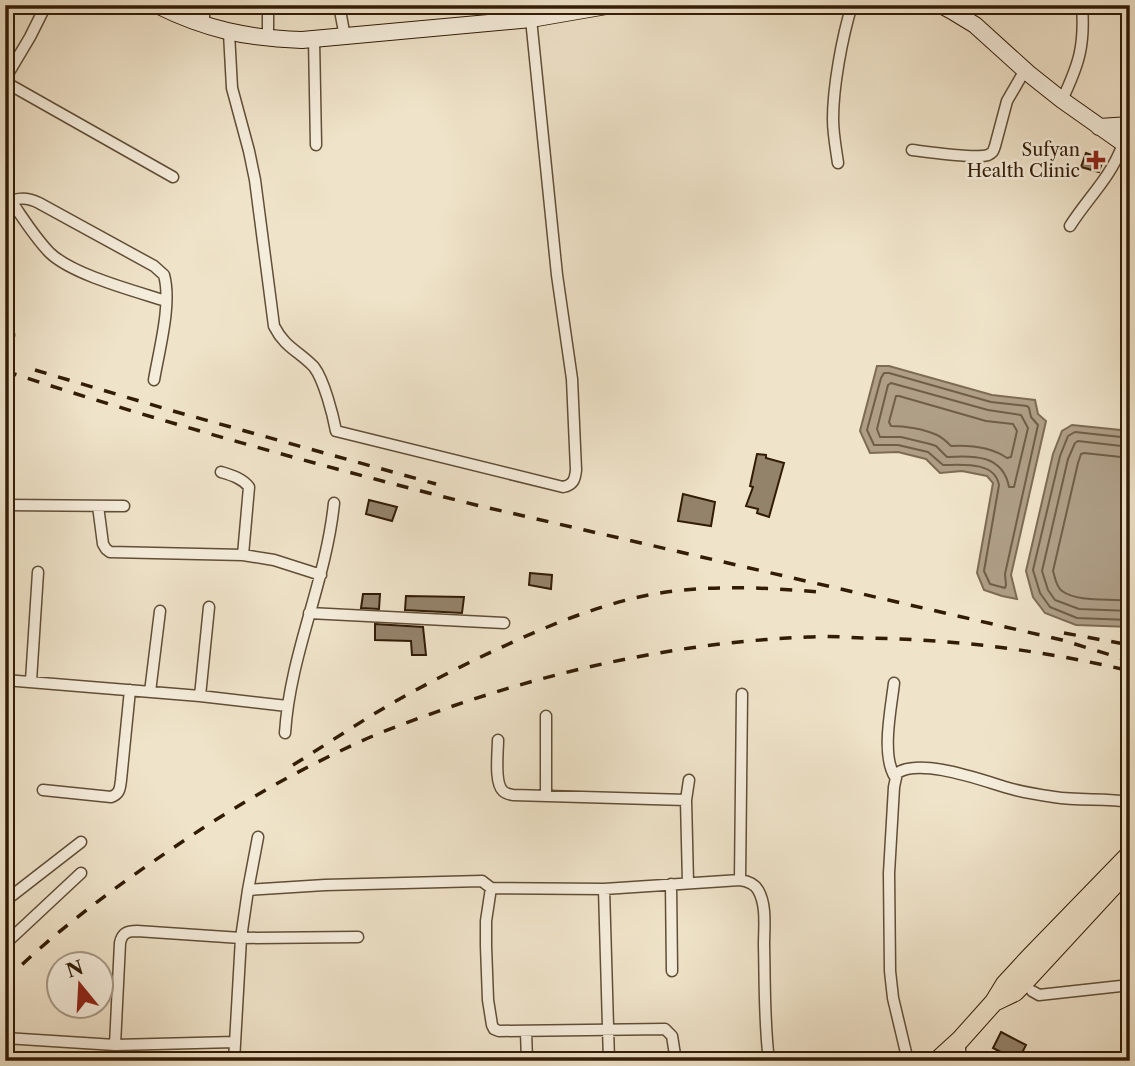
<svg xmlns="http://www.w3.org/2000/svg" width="1135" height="1066" viewBox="0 0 1135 1066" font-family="'Libre Caslon Text',serif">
<rect width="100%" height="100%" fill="#efe3c9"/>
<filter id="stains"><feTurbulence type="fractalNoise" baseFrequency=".00286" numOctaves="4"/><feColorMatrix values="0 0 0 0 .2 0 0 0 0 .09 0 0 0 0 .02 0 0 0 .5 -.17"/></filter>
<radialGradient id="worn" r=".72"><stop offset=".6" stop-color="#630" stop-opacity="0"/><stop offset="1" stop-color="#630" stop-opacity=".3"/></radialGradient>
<path fill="#af9f87" stroke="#7d6b53" stroke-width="2" d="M877 366H889L992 395 1035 400 1038 414 1046 421 1011 575 1017 599 1002 596 984 590 977 573 993 483 987 476 962 471 940 473 926 459 898 452 870 453 860 431Z
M1072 425 1130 431V627L1076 625 1045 613 1033 597 1026 571 1053 454 1062 431Z"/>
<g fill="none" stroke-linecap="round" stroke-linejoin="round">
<path stroke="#705e46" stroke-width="2" d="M884 373H889L991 402 1027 406 1029 408 1031 417 1038 425 1005 574 1006 585 1005 588 990 584 984 571 999 485C995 461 962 465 943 465L928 452 898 445H874L867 430 881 378Z
M891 383 988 410 1021 415 1028 428 1014 487H1009C1003 455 974 455 947 457L936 446 930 444 901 437H880L877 429 888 385Z
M896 396H899L986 421 1013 424 1017 431 1011 457 1007 458C991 447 970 445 951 446 947 442 942 437 937 435 924 429 905 426 891 426L889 422Z
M1130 438 1075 432 1068 436 1060 456 1033 570 1040 593 1050 607 1077 618 1130 620
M1130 447 1078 441 1075 443 1068 459 1042 571 1048 590 1055 600 1079 609 1130 611
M1130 458 1084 453 1081 454 1078 463 1053 571C1055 577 1056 587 1062 591 1079 603 1110 598 1130 601"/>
</g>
<path fill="#94836b" stroke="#321c06" stroke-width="2" d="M1086 153 1103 159 1099 172 1081 167Z
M757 454 766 455V458L784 463 769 517 757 513 758 509 746 506 753 487 750 486Z
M683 494 715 502 711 526 678 521Z
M369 500 397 507 392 521 366 514Z
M530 573 552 575 551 589 529 585Z
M363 594H380L379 609 361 608Z
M406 596 464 597 462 613 405 610Z
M375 624 423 627 426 655H412L411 641 375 640Z
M1001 1032 1026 1045 1018 1061 993 1048Z"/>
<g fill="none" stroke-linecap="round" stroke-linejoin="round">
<defs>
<path id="minor" d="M204 5V26
M268 5V39
M339 5 345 37
M229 33 232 88 249 151 255 180 274 326C285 348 299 351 314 367 324 380 333 415 336 431L563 487C573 485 575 480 576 470L572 379 557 275 531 19
M314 39 316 145
M5 79 30 37 46 5
M5 82 173 177
M1062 100C1079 64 1085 46 1082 5
M912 150C928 152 976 159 988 155 994 152 993 151 995 146L1007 101 1025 70
M838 163C836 149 833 134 833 119 833 87 842 37 852 5
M11 201C23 218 35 238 50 253 73 275 135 291 166 301
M5 204C17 197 27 197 39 203L154 266 164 275C172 304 159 350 154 380
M1070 226C1089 196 1110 179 1123 144
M5 334 9 335
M221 472C231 475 242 478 249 487L243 555
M5 505 124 506
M98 506 103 544 106 549 110 552 243 555 274 560 321 575
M309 613 504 623
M5 680 200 696 287 706
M31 681 38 572
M894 683C891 709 881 755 895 777
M150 692 160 611
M200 696 209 607
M285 733C290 654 326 582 334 503
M498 740C498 752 494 783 503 791 506 794 508 794 513 795L686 800
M43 790 111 797C120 794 120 788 121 780L130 690
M546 796V716
M740 880 742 694
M688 883 686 800 689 780
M671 884 672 971
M491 888 486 921V946L488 1000 492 1025 494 1029 499 1031 665 1029 672 1036 676 1061
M604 889 609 1061
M248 890 325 885 482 881 491 888 604 889 740 880C747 881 754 883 758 890 767 905 764 928 764 945 765 983 764 1022 769 1061
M5 901 81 842
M5 944 81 873
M1032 991 1039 995 1130 985
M526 1031 527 1061
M5 1038 115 1045 235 1042
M960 1040V1061
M115 1045 120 943C122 933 127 931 137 931L241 938 358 937
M234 1061 241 938 248 890 258 837
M908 1061 893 998 890 971 889 873 894 787 897 773C922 757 986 782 1012 789 1026 793 1040 795 1054 797 1079 801 1105 798 1130 802"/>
<path id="secondary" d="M157 5C207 30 247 38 302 40L531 19 612 5
M941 5 952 11 975 25 1028 73 1062 100 1130 148
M1099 127 1130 125"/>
<path id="primary" d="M994 1002 1005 984 1029 958 1130 854
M937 1061 960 1040 994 1002 1015 992 1021 986 1130 868"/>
</defs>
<use href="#minor" stroke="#614e37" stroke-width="13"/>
<use href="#secondary" stroke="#321c06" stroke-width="18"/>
<use href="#primary" stroke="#321c06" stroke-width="20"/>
<use href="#minor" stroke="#f5eddc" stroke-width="10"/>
<use href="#secondary" stroke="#f5eddc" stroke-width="16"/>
<use href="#primary" stroke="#efe3c9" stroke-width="18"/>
<path stroke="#321c06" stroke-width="3.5" stroke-dasharray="12 12" stroke-linecap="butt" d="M35 370 173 411 436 484
M5 371C160 422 317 465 476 505L1062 640 1130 661
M1064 633 1130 645
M293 765C327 744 361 721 396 701 430 682 465 664 500 648 545 627 591 608 639 597 696 584 761 587 818 592
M5 981C54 932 115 887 173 848 230 809 290 774 353 745 384 730 417 719 450 707 566 667 686 642 808 637 827 636 845 637 863 638 953 639 1042 650 1130 671"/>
</g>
<path fill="#8f2418" stroke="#f5eddc" stroke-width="2.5" d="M1092.5 149.5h7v7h7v7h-7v7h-7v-7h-7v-7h7z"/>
<g text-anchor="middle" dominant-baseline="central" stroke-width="5" stroke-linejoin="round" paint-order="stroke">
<g font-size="18" fill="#321c06" stroke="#f5eddc" text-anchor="end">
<text x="1080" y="150">Sufyan<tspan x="1080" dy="21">Health Clinic</tspan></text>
</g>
</g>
<rect width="1135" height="1066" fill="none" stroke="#efe3c9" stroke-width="28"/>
<rect x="7" y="7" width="1121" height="1052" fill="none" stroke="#321c06" stroke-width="3.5"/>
<rect x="14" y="14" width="1107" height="1038" fill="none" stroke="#321c06" stroke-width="2"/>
<g transform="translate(80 985) rotate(342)"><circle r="33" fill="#f5eddc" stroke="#a79986" stroke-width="2"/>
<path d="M0-5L12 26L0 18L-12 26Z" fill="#8f2418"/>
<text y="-10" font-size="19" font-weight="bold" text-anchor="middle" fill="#321c06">N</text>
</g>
<rect width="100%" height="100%" filter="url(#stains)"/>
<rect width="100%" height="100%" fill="url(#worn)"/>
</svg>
